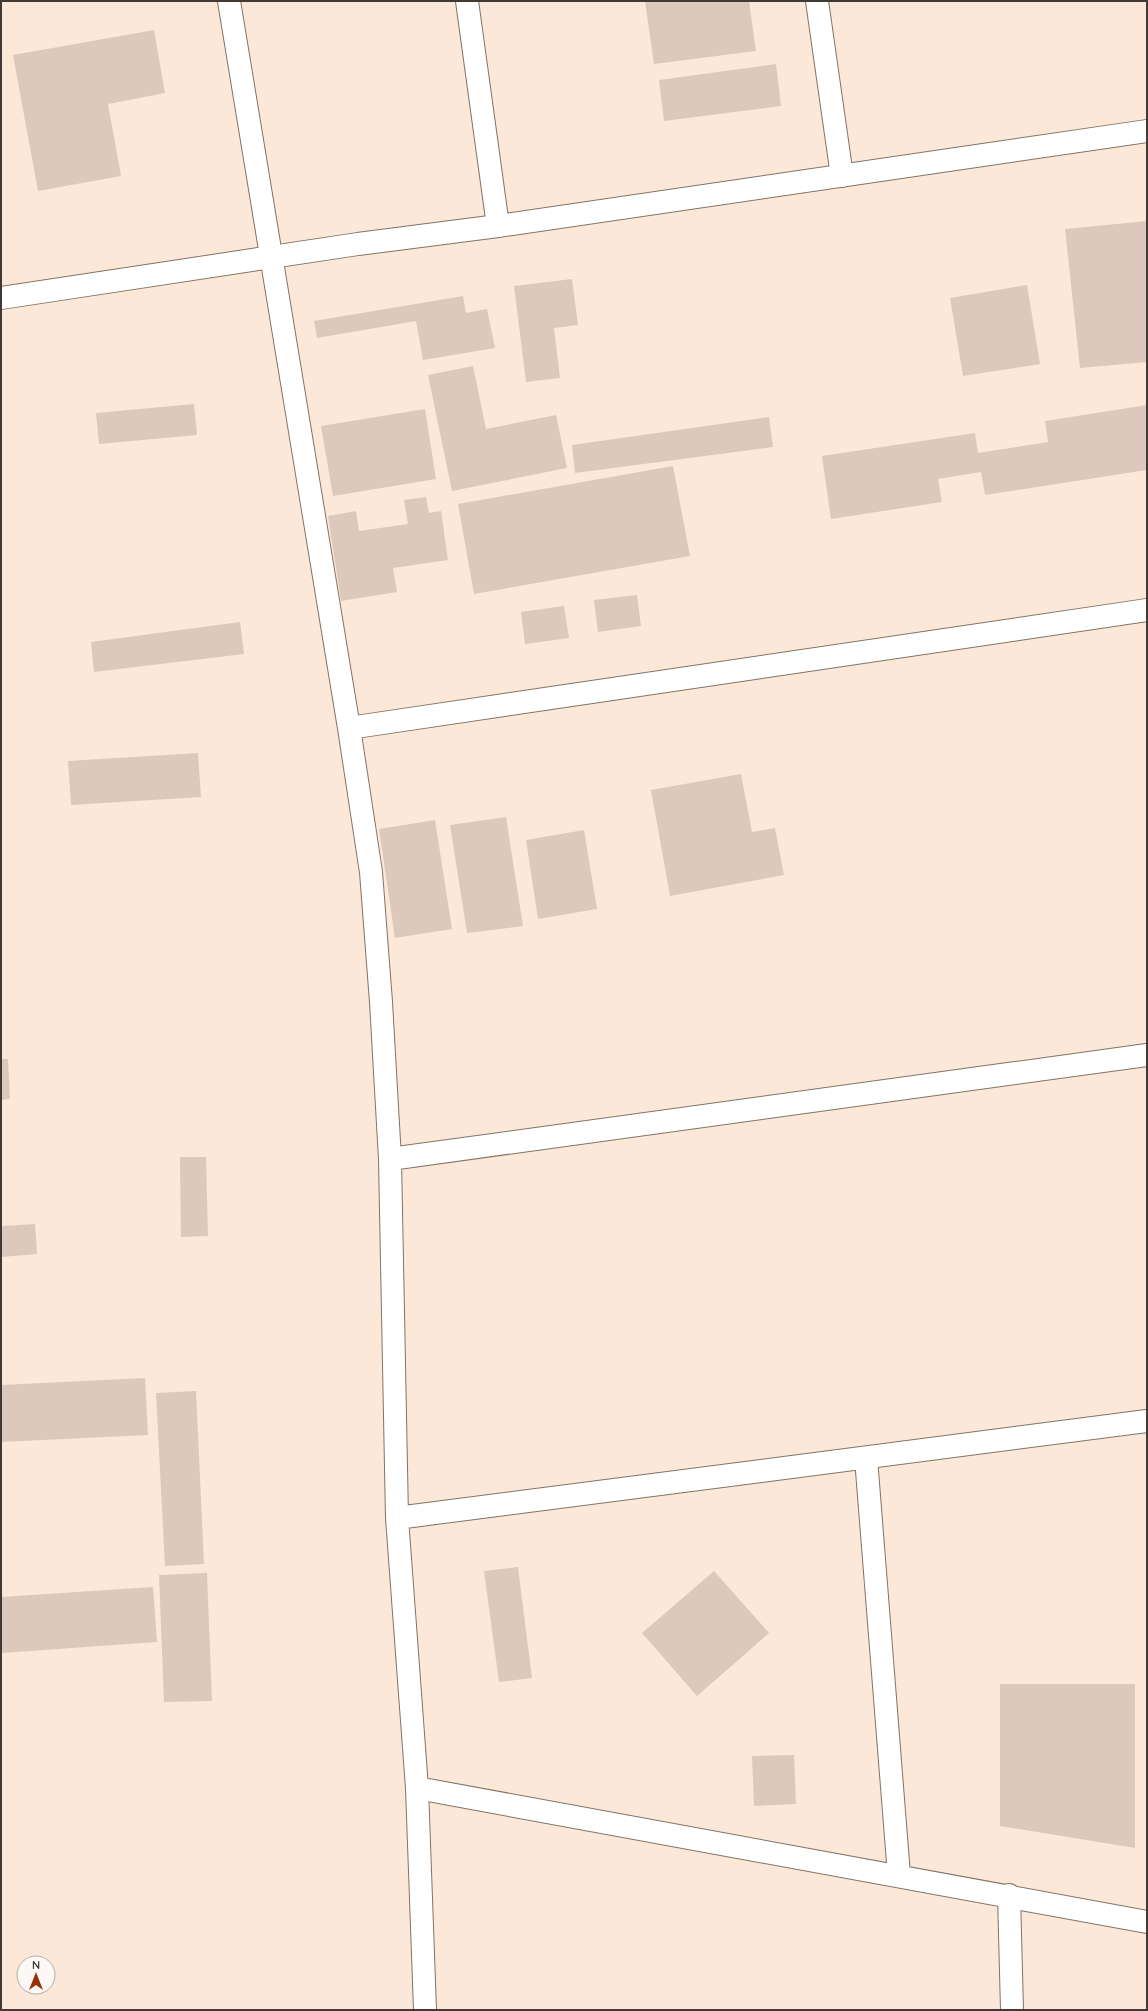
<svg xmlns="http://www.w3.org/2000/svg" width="1148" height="2011" viewBox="0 0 1148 2011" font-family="Quicksand,sans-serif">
<rect width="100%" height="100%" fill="#fbe8d9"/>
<path fill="#dcc9bb" d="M645 1H749L756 51 654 64Z
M154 30 165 93 108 104 121 176 38 191 13 55Z
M776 64 781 106 664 121 659 80Z
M1147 221V362L1080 368 1065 229Z
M572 279 578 325 554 328 560 378 526 382 514 286Z
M1027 285 1040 364 963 376 950 298Z
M463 296 466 313 487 309 495 348 423 360 416 321 317 338 314 321Z
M473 366 486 429 556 415 567 468 452 491 428 375Z
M194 404 197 435 99 444 96 413Z
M1147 405V470L985 495 981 472 938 479 942 502 831 519 822 456 975 433 978 453 1048 442 1045 421Z
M425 409 436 479 333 496 321 426Z
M769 417 773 447 575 473 572 445Z
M673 466 690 556 474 594 458 504Z
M426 497 429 513 441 511 448 560 393 568 397 592 341 601 328 516 356 511 359 531 408 524 404 500Z
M637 595 641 626 598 632 594 600Z
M564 606 569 638 525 644 521 612Z
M240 622 244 654 94 672 91 642Z
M198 753 201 797 71 805 68 761Z
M741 774 752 832 775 828 784 875 670 896 651 790Z
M506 817 523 926 467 933 450 825Z
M435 820 452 929 395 938 379 829Z
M584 830 597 909 538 919 526 840Z
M1 1059H8L10 1099 1 1100Z
M180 1157H206L208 1236 181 1237Z
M35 1224 37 1254 1 1257V1226Z
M145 1378 148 1435 1 1442V1385Z
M196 1391 204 1564 165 1566 156 1393Z
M518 1567 532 1678 499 1682 484 1571Z
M714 1571 769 1633 697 1696 642 1633Z
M207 1573 212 1701 164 1702 159 1575Z
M153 1587 157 1642 1 1653V1597Z
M1000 1684H1135V1848L1000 1826Z
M794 1755 796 1804 754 1806 752 1756Z"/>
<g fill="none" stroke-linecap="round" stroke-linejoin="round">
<defs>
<path id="minor" d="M229 1 349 728 371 872 381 1002 390 1159 397 1518 417 1788 425 2010
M467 1 498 226
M817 1 842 176
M349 728 1147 610
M390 1159 1147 1055
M866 1458 899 1875
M397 1518 1147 1421
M417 1788 1147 1922
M1009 1895 1012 2010"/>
<path id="major" d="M1 298 358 244 498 226 1147 131"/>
</defs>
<use href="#minor" stroke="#837365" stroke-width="24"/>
<use href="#major" stroke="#837365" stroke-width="24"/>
<use href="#minor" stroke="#fff" stroke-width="22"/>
<use href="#major" stroke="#fff" stroke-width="22"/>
</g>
<rect width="1148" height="2011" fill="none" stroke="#413933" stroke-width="4"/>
<g transform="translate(36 1975)"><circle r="19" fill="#fcf8f5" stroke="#b1aca7"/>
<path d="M0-3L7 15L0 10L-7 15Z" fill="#963104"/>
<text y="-6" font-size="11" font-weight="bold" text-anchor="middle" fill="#413933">N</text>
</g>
</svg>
